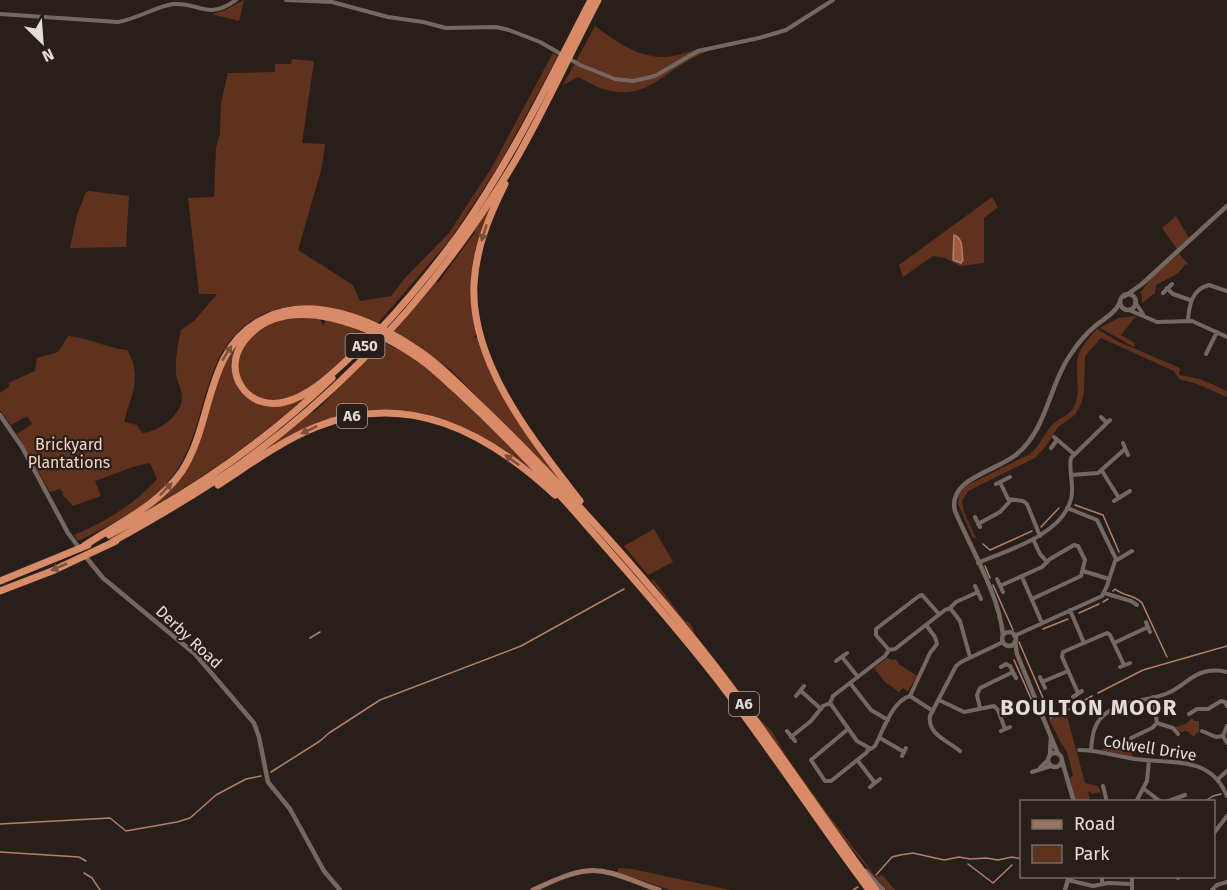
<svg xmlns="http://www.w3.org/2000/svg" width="1227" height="890" viewBox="0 0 1227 890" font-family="'Fira Sans',sans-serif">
<rect width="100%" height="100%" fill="#291f1a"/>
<path fill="#60321d" d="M244 0 239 21 212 14 225 10Z
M595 26C619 44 645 63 678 55 693 51 703 46 719 46 706 52 693 57 681 65 661 78 643 95 617 92 603 91 590 83 578 77L563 85Z
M553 53 558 56 499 165 463 220 448 242 378 323C331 304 276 293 237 333 227 343 220 354 215 367 201 401 197 439 177 470 156 503 112 524 78 541L74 535C105 522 134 505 157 479L150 463 133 467 95 481 101 496 73 506 62 494 64 493 60 489 50 492 17 434 32 424 27 416 11 425 0 410V393L10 386 8 383 35 371 37 358 58 352 68 336C89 338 107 348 127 350 143 377 131 394 124 422L137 425 142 433C159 432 182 415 182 397 182 389 177 382 176 373 175 359 178 344 181 330L194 321 217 294H199L188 198 214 197 216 148 220 134 221 103 228 73 275 72V64H291L292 59 314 61 302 143 325 144 322 167 298 250 353 285 360 301 391 296 405 278 449 233 492 167Z
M89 191 129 196 126 247 70 248 77 215 86 192Z
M497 194 474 260 477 334 474 337 478 338 488 365 565 487 451 370 415 344 393 333 437 281 438 283 475 232 474 231Z
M992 197 998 207 984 218V263L960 266 945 258 933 256 903 277 899 265Z
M1176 216 1189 238 1177 249 1162 228Z
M1179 254 1189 265 1186 264 1177 274 1156 285 1155 293 1142 303 1141 292 1152 277Z
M1136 316 1121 335 1135 343 1134 347 1100 328 1118 318Z
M288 318H320L322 324 324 325 326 319 356 327 355 329 369 335C345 358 321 386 290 398 252 413 222 371 248 340 258 327 274 323 288 318Z
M1097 329 1119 342 1180 368 1179 375 1200 379 1227 391V397L1197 384 1179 379 1174 371 1101 338 1085 356 1084 393 1081 404 1075 415 1058 427 1046 446 1035 458 968 491 962 501 964 512 976 538H973L958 504 959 494 966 486 1030 454C1040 446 1044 434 1052 425 1059 418 1069 416 1074 407 1082 391 1074 372 1078 356 1081 346 1090 337 1097 329Z
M243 338C231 355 226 384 248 397 254 401 263 403 270 406L319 387C262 437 201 479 135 518L193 458 201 438 215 387 229 352Z
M384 342 396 349 398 346C454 384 500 436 547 483 508 453 466 419 415 413 391 410 365 415 341 416L338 412 336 417 311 426 257 455 306 416 317 410Z
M654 529 673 562 648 575 624 546Z
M653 579 684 620 691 624 695 634 743 696 747 695 757 716 773 733 786 756 827 813 876 877 882 875 895 890H886L851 848 652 581Z
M887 658 893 660 895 659 900 665 917 676 908 691 903 688 899 692 885 682 874 668Z
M1065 709 1085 783 1098 786 1101 792 1092 794 1088 791 1090 801H1075L1070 778 1073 775 1067 752 1061 743 1049 719Z
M1192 718 1195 721H1199V733L1197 732 1194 737 1187 731 1180 732 1175 727 1186 724Z
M1129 740 1132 756 1101 750 1114 743 1117 748Z
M619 868 632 869 730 890H670L617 872Z"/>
<path fill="#9d5a3c" stroke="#b2816b" stroke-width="1.5" d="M954 235C964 239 961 250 963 260L961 263 953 260Z"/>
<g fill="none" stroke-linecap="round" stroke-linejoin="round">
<path stroke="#b2816b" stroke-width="1.5" d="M1075 505 1103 515 1119 552
M1041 527 1059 508
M983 544 990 550 1032 531
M985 566 990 578
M993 585 1013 630
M1113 591 1115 589C1123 596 1135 595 1142 603L1167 657
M1103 602 1108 599
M1079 613 1099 604
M1043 629 1068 619
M310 638 320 632
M1019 642 1046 705
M1014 660 1037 712
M1098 693 1143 670 1227 646
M1048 710 1051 718
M1061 714 1092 696
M271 772 320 741 329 733 380 700 521 646 624 589
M1204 802 1213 796 1221 794
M0 824 110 818 126 831 177 822 190 818 216 795 246 779 261 776
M0 852 79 857 86 861
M968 864 993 883 1012 865
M84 873 92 878 100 890
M876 875 892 857 900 855 913 853 944 860 959 857 970 859 986 858 998 860 1012 857 1022 859
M853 890 858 887"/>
<path stroke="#756862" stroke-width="4" d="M286 0 332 2 388 17 423 22 446 28 496 27 509 30 540 42 580 65 615 79 633 81 655 76 698 51 759 38 786 30 833 0
M0 14 118 22C137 19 157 6 173 4 200 2 207 21 236 0
M1167 288 1173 294 1190 300
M1163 293 1172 284
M1135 302 1143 314
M1129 310 1157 322 1192 321 1227 337
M1188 321C1189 305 1192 289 1209 285L1227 291
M1206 354 1217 332
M1101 417 1107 423
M1054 437 1074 454
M1123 443 1128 455
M1051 448 1057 440
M1102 471 1119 498
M1071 475 1098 473 1125 449
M1000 482 1008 499 1023 501 1027 504 1040 536
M996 484 1010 477
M1114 501 1130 491
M1067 508 1097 520 1116 559
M975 517 980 527
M978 524 1000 512 1011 500
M1033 539 1040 554 1047 562
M978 563C1008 550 1062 535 1071 499 1075 486 1068 471 1071 458L1110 420
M1083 571 1109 579
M1022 577 1042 623
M997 579 1003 592
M975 586 981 599
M1000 586 1042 567 1050 559 1074 545 1078 546 1085 560 1081 576 1032 599
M1104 593 1131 601 1137 605
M950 608 960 621 970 657
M1070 610 1084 643
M1146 622 1150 632
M1014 636 1102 596 1107 586 1115 561 1132 551
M1114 643 1148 627
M889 650 876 635V629L919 596 922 595 939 614
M842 657 858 677
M836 661 847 653
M1001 667 1006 664 1010 666 1016 678
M1120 667 1130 663
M1040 677 1045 688
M1042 682 1068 671
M850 683 871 710 888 720
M801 691 821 709
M1078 693 1062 657 1063 652 1107 633 1110 635 1124 665
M796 696 804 686
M910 696 930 653 937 644 935 637 926 625
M1073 697 1082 691
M939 700 964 712 994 706 998 710 1005 729
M980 708 977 695 980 688 1013 672
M933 711 910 696C892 701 883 731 875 746L871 749 857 741 830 703 833 696 885 656 889 650 895 649 945 610 950 608 956 602 978 592
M1189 714 1197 709H1208L1221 701 1225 702 1227 706
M1157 723 1173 728 1178 734
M1227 726 1223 736 1227 743
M848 729 811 760 825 781H831L866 753 869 749
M787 731 795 741
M1001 731 1010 727
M1202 731 1216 737 1223 736
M791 737 811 721 823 706 830 703
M880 738 904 752
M1131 738 1152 728 1157 723 1153 697
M1079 750C1098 750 1116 756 1135 759 1172 764 1210 755 1227 796
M1091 750C1092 738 1093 725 1103 716 1121 699 1147 702 1168 693 1181 688 1191 675 1204 672 1212 670 1219 670 1227 672
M960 751C948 741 927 734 930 716L956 666 961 662 1003 642
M902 756 906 748
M858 761 875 783
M1040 768 1048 760
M1032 772 1051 766
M1218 779 1227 771
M1103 786 1107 802
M870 787 880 779
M1144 789 1161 802
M1136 802 1147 781 1149 760
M1166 802 1185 795
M1214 833 1227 816
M1102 876V884
M1178 876V878
M1068 880 1093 886 1108 883 1132 884
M1132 890V876
M1212 890 1217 885 1227 882"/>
<path stroke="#756862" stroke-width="4.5" d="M1120 302a8 8 0 1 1 16 0a8 8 0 1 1-16 0Z
M1125 296 1142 284 1227 206
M0 415 22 447 68 533 80 549
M85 556 103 578 195 654 254 723 259 737 268 782 290 809 324 871 340 890
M1002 639a7 7 0 1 1 14 0a7 7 0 1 1-14 0Z
M1003 635C999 594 971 549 955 511 947 478 998 471 1017 454 1048 428 1049 383 1073 351 1079 342 1086 334 1094 327 1103 319 1115 314 1120 302
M1015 641 1017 654 1058 754
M1048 760a7 7 0 1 1 14 0a7 7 0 1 1-14 0Z
M1050 755 1051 737
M1062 761 1074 802
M866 871 883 890
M1065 890 1069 876"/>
<path stroke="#9a7564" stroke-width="5" d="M533 890C549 883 568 873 586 871 611 868 636 883 659 890"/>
<path stroke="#d98b68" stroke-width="7" d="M505 184C489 216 476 248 474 284 470 364 534 441 580 501
M378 332C407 301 434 268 459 234 511 161 550 79 591 0
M374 337C345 358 320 393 285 402 248 412 220 372 244 341 286 287 377 328 420 359 432 367 443 378 454 388 501 431 546 478 588 527 633 578 678 629 720 683 772 751 818 822 869 890
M218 485C249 465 281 441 316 427 408 389 488 433 555 495
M109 535C190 494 266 441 332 378
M112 542C157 517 201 492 243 462 354 382 445 278 515 161 545 109 570 53 598 0
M84 546C118 523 158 506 182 471 214 422 204 349 263 319 311 294 372 320 413 347 437 362 456 382 476 401 500 424 524 448 547 472 611 540 672 609 728 683 779 751 826 822 876 890
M0 581 88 545
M0 591 52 571 116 541"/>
</g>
<defs><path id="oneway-solid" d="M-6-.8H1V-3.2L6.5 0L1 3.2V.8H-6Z" transform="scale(1.5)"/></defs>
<g fill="#78503d">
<use href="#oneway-solid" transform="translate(484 233) rotate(108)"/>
<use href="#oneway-solid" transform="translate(227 353) rotate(-58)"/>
<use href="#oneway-solid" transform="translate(309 430) rotate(155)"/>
<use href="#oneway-solid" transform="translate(512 460) rotate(-144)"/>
<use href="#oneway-solid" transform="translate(166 489) rotate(-46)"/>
<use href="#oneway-solid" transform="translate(59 567) rotate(156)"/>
</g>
<g text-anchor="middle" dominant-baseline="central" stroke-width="4.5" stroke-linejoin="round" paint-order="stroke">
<g fill="#291f1a" stroke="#aca3a0" stroke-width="1.5">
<rect x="345.5" y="334" width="39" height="24" rx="4.5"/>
<rect x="337" y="404" width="30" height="24" rx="4.5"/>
<rect x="729" y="692" width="30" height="24" rx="4.5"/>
</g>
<g font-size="15" font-weight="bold" fill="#e4dcd9">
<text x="365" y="346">A50</text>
<text x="352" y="416">A6</text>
<text x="744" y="704">A6</text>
</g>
<g font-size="16" fill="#f9d1c0" stroke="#291f1a">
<text x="69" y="444">Brickyard<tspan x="69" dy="18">Plantations</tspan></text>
</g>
<g font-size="16" fill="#e4dcd9" stroke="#291f1a">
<text transform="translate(189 637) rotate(43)">Derby Road</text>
<text transform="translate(1150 748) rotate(9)">Colwell Drive</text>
</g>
<g font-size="22" font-weight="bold" letter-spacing="1.5" fill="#e4dcd9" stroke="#291f1a">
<text x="1089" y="707">BOULTON MOOR</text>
</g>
</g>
<rect x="1020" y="800" width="195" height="78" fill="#291f1a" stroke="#746b66" stroke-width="1.5"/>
<rect x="1032" y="820" width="30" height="9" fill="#9a7564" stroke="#746b66" stroke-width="1.5"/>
<text x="1074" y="830" font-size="18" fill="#e4dcd9">Road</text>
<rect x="1032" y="845" width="30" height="18" fill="#60321d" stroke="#746b66" stroke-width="1.5"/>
<text x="1074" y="860" font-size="18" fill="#e4dcd9">Park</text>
<g transform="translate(42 42) rotate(155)" stroke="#291f1a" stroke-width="4.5" paint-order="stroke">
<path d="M0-4.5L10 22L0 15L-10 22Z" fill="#e4dcd9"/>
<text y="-9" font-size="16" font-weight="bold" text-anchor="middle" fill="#e4dcd9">N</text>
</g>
</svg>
